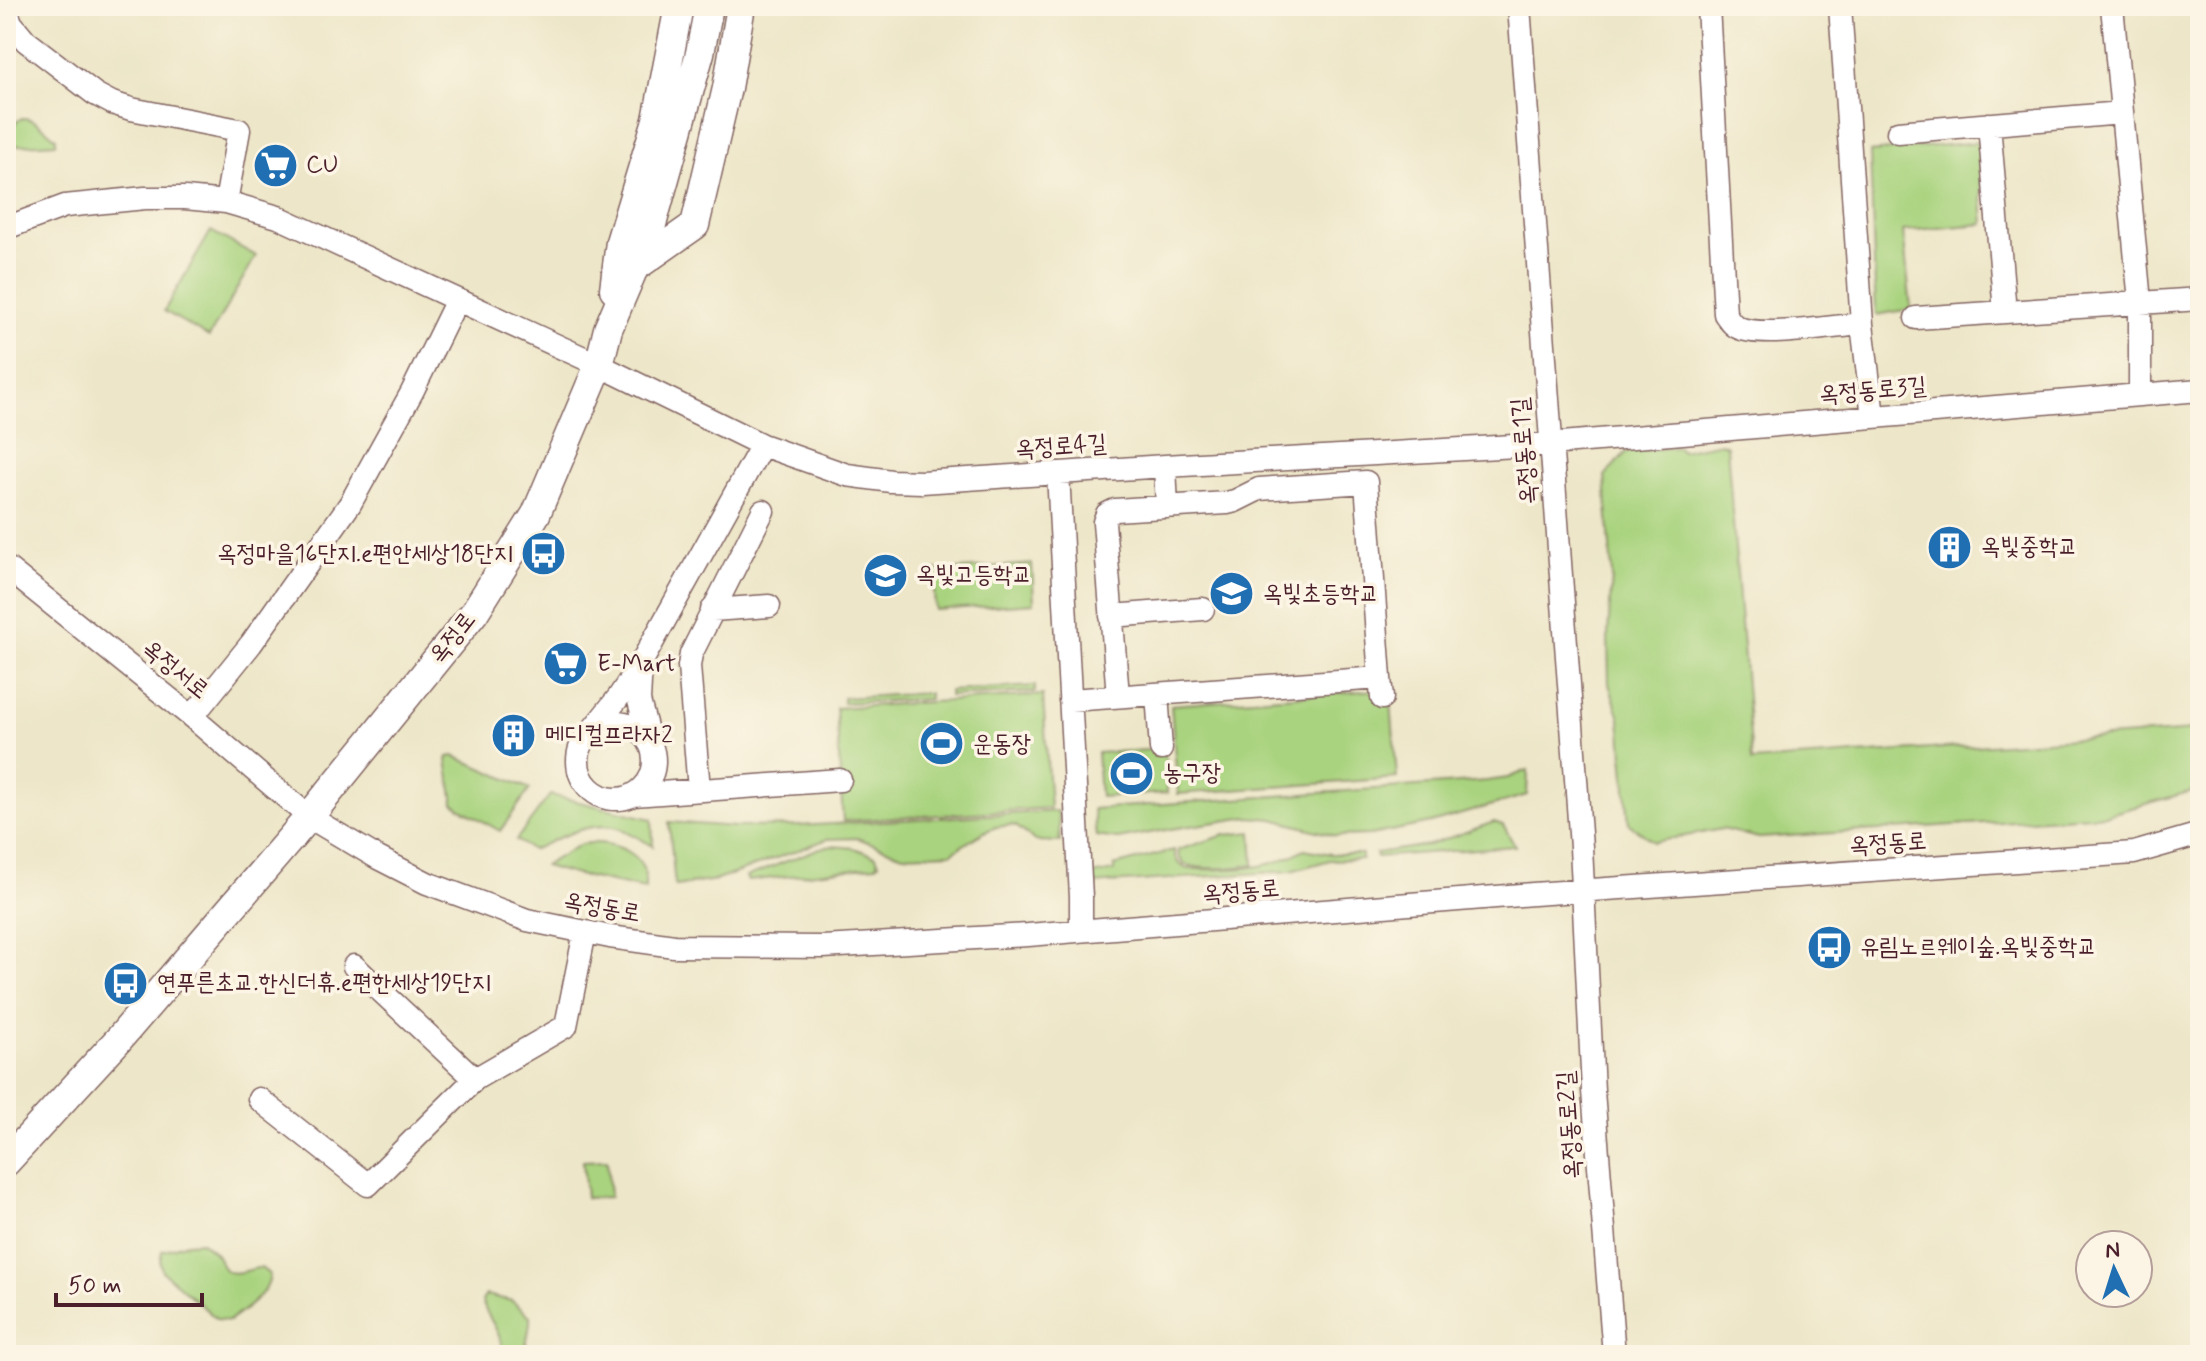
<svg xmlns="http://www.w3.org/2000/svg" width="2206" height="1361" viewBox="0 0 2206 1361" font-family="Mynerve,'Poor Story',sans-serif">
<rect width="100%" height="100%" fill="#fcf5e5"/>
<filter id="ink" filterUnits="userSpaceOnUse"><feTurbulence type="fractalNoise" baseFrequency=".0125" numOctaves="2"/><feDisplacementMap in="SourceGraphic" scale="16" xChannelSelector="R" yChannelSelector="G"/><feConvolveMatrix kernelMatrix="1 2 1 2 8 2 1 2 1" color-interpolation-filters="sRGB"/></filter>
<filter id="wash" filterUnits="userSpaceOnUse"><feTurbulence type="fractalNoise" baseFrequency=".006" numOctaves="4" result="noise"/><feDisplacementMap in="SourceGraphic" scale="32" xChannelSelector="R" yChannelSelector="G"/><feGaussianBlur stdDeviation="1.8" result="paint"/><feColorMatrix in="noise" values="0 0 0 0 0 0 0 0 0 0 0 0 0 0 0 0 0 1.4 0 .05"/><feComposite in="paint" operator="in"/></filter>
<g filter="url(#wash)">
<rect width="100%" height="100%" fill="#ede6c8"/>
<path fill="#a9d37e" stroke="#7a7954" stroke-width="2" d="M22 118C36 118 46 130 56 138V143L6 146C6 134 11 124 22 118Z
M1978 142 1984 224 1903 231 1911 309 1876 315 1870 152Z
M211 231 256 256 209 337 164 311Z
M1721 443 1727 446 1752 761 2180 732 2200 727V789L2106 815 1759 838 1722 829 1654 842 1629 824 1620 718 1609 684 1608 635 1612 575 1605 476 1626 452 1678 447 1681 451Z
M1032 564 1034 603 935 610 933 571Z
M1035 686V692L949 696V691Z
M1390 689 1397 778 1178 794 1171 705Z
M929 693V699L843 703V698Z
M1043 695 1050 808 843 821 836 708Z
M1165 749 1167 793 1100 797 1097 753Z
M454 756 530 789 500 831 460 808 454 803 447 760 448 757Z
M1528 770 1527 795 1431 823 1370 835 1336 836 1273 819 1249 817 1171 829 1118 839 1096 836 1093 809 1487 781 1508 778Z
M550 795 652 819 653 846C640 839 626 829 612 827 585 822 556 840 532 850L516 840Z
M1058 811 1060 842 1035 841 1016 826 1011 825 996 827 984 832 951 853 903 855 857 838 828 839 717 880 675 886 669 822 736 827 798 826Z
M1494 822 1503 825 1515 846 1377 857 1376 853 1429 845Z
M1252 832 1254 865C1232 868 1205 871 1184 864L1179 857 1178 850 1225 835Z
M591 843C609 842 635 849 643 868 646 874 645 882 645 889L573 874 544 866 581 844Z
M833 846 854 848 876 856 879 863 875 866 748 881 746 877 820 848Z
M1304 849 1331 854H1362V859L1330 860 1291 871 1093 884 1092 875 1114 871V866L1174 850C1175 860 1178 864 1187 869 1228 870 1268 872 1304 849Z
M607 1160 610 1197 586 1198 583 1161Z
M202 1242C206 1246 214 1251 217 1256 224 1269 224 1275 242 1272 249 1271 254 1267 261 1268L270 1275C268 1295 244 1310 229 1321L217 1319 162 1271 160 1262 162 1251 187 1243Z
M486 1295 512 1301 530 1316C531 1330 525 1341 525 1355H502C504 1334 488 1320 482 1301Z"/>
</g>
<g filter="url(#ink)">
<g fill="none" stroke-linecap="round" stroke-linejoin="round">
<defs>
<path id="minor" d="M1519 6 1581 847 1593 1091 1614 1355
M1708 6 1725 314C1729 319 1731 324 1737 327 1760 339 1834 326 1862 324
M1840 6 1862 324 1873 417
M2112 6 2140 302V395
M6 8 11 23 26 41 95 94 112 103 131 109 239 130 226 202
M1989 124 2005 312
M1898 132 2122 113
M6 228 65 206 145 198H185L226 202 278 217 599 365 762 445 847 475 891 481 922 482 1165 466 1550 444 2200 390
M1916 318 2200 299
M1165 466 1167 507
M1058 473 1081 897V930
M6 567 192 717 309 817 378 858 427 883 527 920 610 937 674 946 823 947 1028 935 1533 894 2134 853 2200 834
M712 610 769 606
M1111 616 1203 609
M641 663 762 445
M1380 678 1382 698
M1157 694 1161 749
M1070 700 1380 678 1366 482 1259 489 1235 501 1227 503 1115 510 1107 514 1104 522 1118 696
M192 717 251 644 350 504 412 392 457 300
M578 761a38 38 0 1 1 76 0a38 38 0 1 1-76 0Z
M593 729 618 698 641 663 639 701 650 742
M699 790 689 666 691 654 763 511
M633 795 840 780
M354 966 475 1079
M259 1099 368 1185 475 1079 566 1026 585 932"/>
<path id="major" d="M635 267 695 225 727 88 741 6
M614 289 620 242 657 120 679 6
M6 1162 119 1039 309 817 474 613 536 514 599 365 608 329 651 228 700 53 709 6"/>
</defs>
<use href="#minor" stroke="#836562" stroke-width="25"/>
<use href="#major" stroke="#836562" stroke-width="31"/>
<use href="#minor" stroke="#fff" stroke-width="22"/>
<use href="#major" stroke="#fff" stroke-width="28"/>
</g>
</g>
<defs>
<symbol id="supermarket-disc" viewBox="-11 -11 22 22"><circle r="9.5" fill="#1f6fb2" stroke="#fcf5e5"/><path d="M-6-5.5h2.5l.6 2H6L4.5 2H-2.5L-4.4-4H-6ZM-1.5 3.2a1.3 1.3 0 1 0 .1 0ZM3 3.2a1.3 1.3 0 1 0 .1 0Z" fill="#fff"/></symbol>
<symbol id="building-disc" viewBox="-11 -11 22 22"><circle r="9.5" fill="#1f6fb2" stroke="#fcf5e5"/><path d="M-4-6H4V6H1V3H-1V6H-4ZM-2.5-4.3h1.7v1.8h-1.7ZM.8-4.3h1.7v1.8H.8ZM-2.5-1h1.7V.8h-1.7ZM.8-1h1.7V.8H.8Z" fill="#fff"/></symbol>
<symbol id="bus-disc" viewBox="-11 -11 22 22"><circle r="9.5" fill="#1f6fb2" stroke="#fcf5e5"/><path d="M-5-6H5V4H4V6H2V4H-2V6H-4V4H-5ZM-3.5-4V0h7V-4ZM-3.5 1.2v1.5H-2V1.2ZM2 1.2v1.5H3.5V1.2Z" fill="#fff"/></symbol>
<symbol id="school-disc" viewBox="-11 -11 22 22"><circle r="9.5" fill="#1f6fb2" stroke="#fcf5e5"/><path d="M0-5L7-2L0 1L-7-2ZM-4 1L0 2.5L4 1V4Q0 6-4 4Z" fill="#fff"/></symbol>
<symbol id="stadium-disc" viewBox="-11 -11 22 22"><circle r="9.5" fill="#1f6fb2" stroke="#fcf5e5"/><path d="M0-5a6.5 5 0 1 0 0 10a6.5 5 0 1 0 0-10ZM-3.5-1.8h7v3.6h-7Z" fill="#fff"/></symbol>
</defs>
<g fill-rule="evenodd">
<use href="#supermarket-disc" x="250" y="140" width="51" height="51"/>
<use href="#building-disc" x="1924" y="522" width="51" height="51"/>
<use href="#bus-disc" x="518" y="528" width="51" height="51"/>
<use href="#school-disc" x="860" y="550" width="51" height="51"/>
<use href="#school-disc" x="1206" y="568" width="51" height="51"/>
<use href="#supermarket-disc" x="540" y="638" width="51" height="51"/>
<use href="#building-disc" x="488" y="710" width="51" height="51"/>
<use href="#stadium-disc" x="916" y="718" width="51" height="51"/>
<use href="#stadium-disc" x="1106" y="748" width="51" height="51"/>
<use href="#bus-disc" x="1804" y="922" width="51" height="51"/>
<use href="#bus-disc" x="100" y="958" width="51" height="51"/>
</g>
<g text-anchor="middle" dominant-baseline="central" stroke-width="7" stroke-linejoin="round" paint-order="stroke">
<g font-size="24" fill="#4a1f2b" stroke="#fcf5e5" text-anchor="start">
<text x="306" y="165">CU</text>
<text x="1981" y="547">옥빛중학교</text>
<text x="513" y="554" text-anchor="end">옥정마을16단지.e편안세상18단지</text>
<text x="916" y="575">옥빛고등학교</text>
<text x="1263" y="594">옥빛초등학교</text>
<text x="597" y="664">E-Mart</text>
<text x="545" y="735">메디컬프라자2</text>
<text x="973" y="744">운동장</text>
<text x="1163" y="773">농구장</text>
<text x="1860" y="947">유림노르웨이숲.옥빛중학교</text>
<text x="157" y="983">연푸른초교.한신더휴.e편한세상19단지</text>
</g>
<g font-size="24" fill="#4a1f2b" stroke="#fcf5e5">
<text transform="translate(1873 391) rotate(-5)">옥정동로3길</text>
<text transform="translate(1061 447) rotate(-4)">옥정로4길</text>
<text transform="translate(1525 451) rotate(-95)">옥정동로1길</text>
<text transform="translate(453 638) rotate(-52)">옥정로</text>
<text transform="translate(175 670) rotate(39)">옥정서로</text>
<text transform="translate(1888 844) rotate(-4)">옥정동로</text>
<text transform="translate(1241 892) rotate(-5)">옥정동로</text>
<text transform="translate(602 908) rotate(10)">옥정동로</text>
<text transform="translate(1570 1125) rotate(-94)">옥정동로2길</text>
</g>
</g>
<rect width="2206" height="1361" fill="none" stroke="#fcf5e5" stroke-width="32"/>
<g transform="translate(2114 1269) rotate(356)"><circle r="38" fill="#fcf5e5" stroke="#b59f9b" stroke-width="2"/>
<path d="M0-6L14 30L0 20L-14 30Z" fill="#1f6fb2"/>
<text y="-12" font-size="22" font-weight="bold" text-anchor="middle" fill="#4a1f2b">N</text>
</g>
<path d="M56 1293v12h146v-12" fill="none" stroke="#4a1f2b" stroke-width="4"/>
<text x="68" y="1293" font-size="24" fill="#4a1f2b" stroke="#fcf5e5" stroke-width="6" paint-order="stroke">50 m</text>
</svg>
